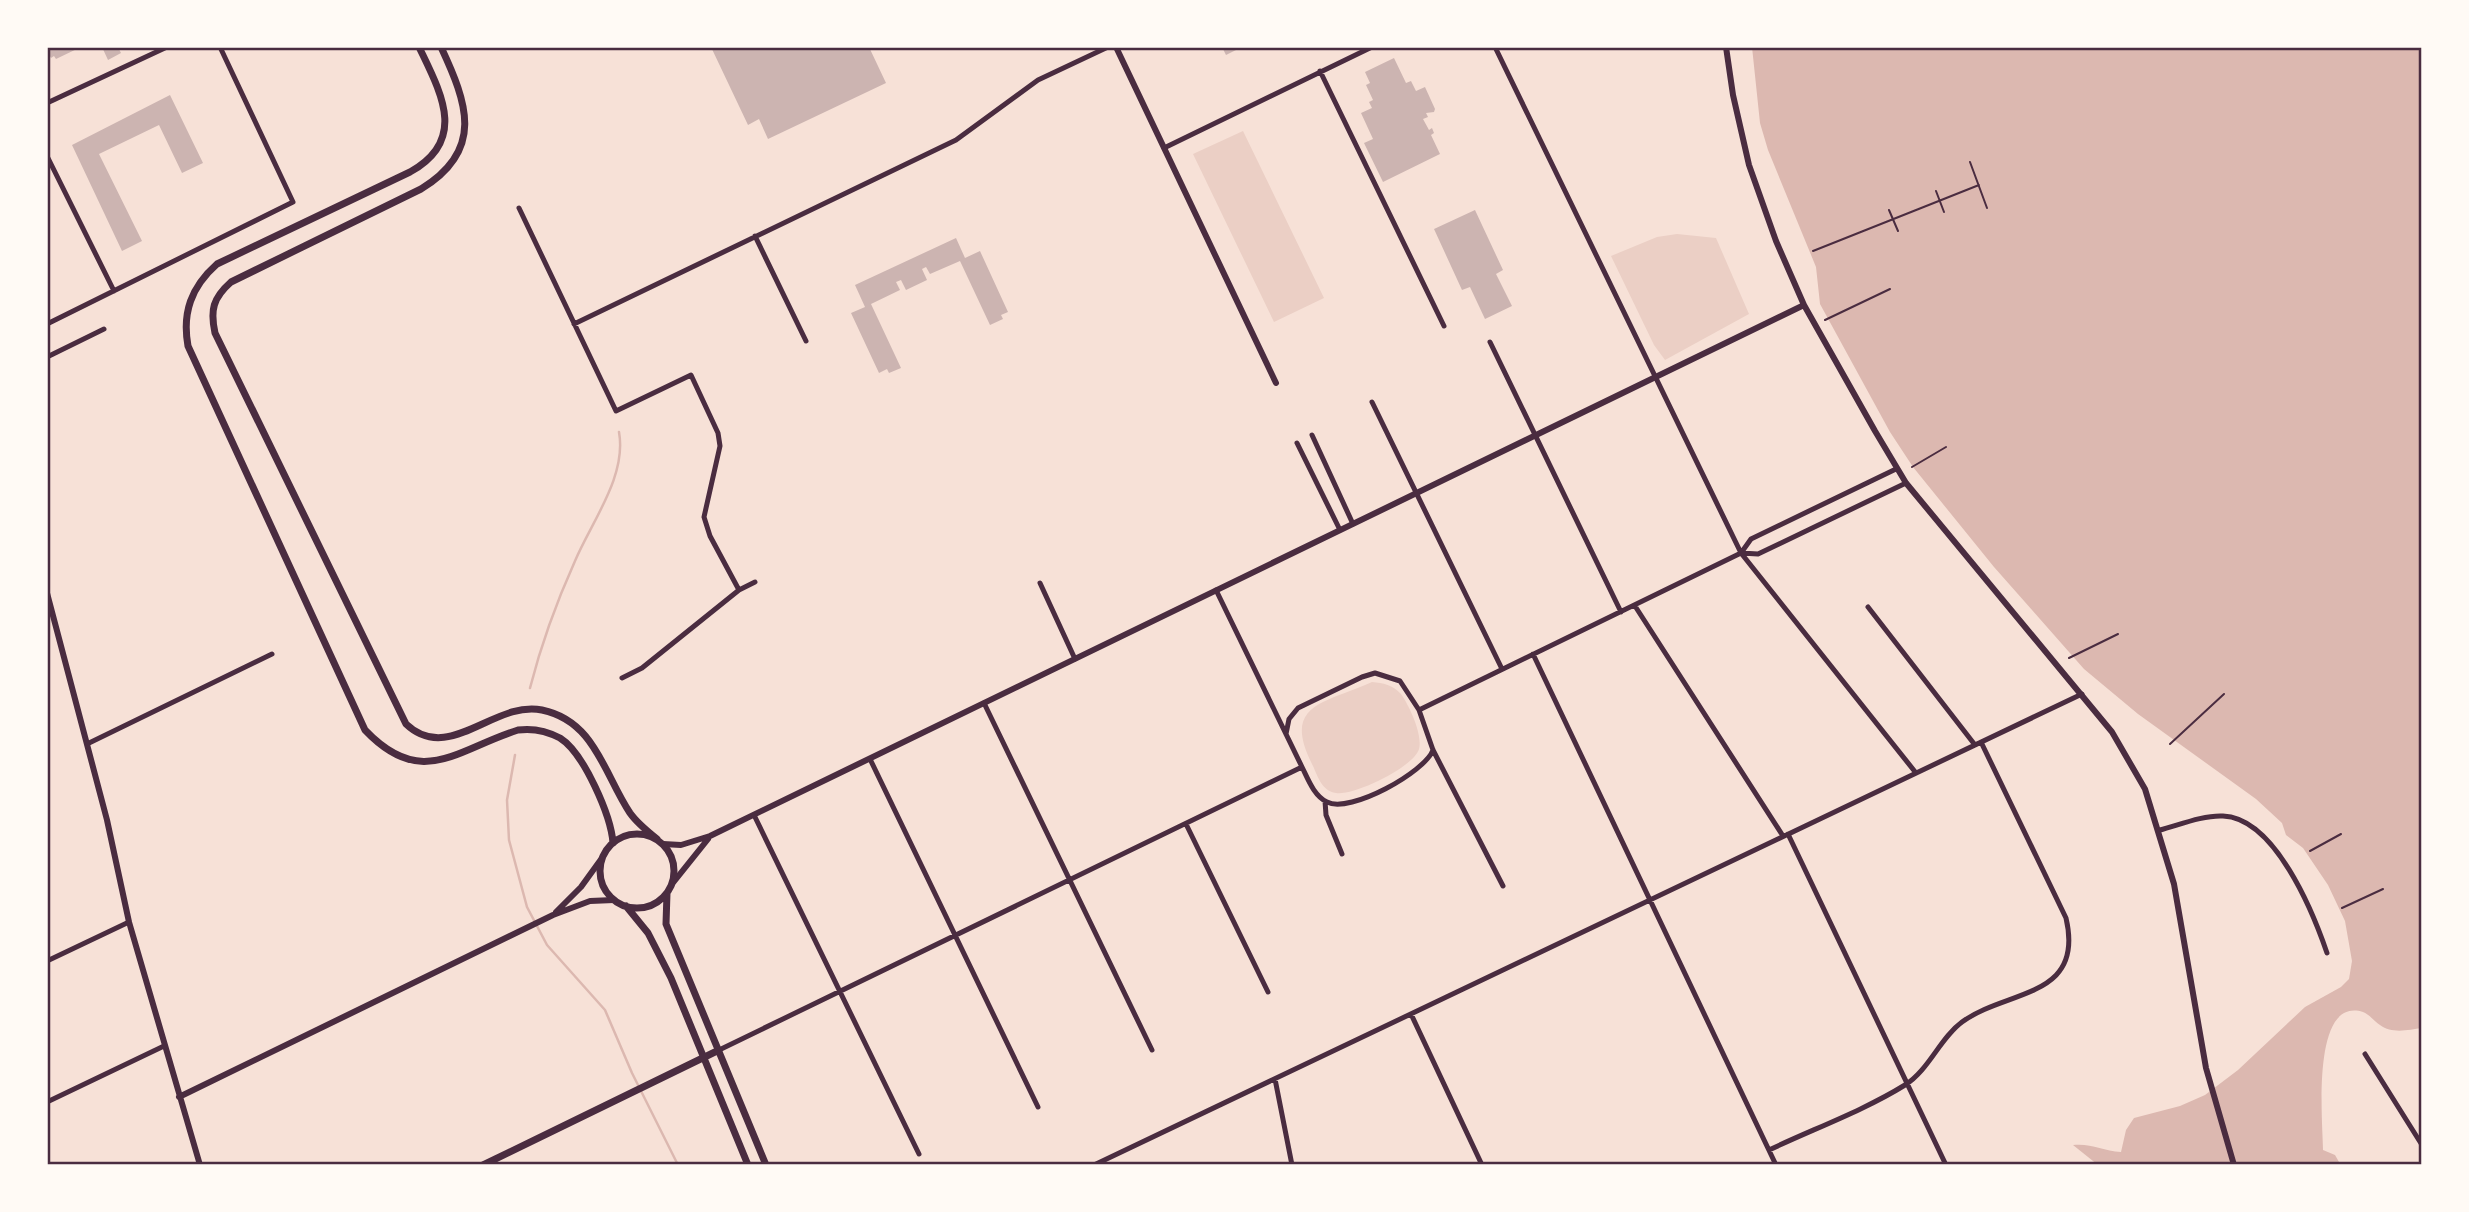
<svg xmlns="http://www.w3.org/2000/svg" width="2469" height="1212" viewBox="0 0 2469 1212" font-family="'Asap Condensed',sans-serif">
<rect width="100%" height="100%" fill="#f7e1d7"/>
<path fill="#ebcfc5" d="M1243 131 1324 298 1274 322 1193 154Z
M1677 234 1716 238 1749 314 1665 360 1654 345 1611 256 1657 237Z
M1372 682C1383 683 1393 685 1401 694 1409 705 1423 735 1419 749 1414 767 1354 796 1336 793 1322 791 1318 777 1313 766 1281 704 1323 704 1372 682Z"/>
<path fill="#dcb8b0" d="M1752 47H2422V1028C2408 1030 2392 1034 2380 1025 2375 1022 2369 1014 2363 1012 2310 995 2323 1125 2323 1150L2335 1155 2339 1162 2337 1165H2098L2073 1145C2091 1143 2103 1151 2121 1152L2126 1130 2134 1118 2180 1106 2205 1095 2238 1070 2305 1007 2341 987 2349 979 2352 961 2345 921 2328 885 2303 848 2286 835 2282 823 2256 799 2138 714 2084 669 1994 567 1913 467 1890 432 1820 304 1816 267 1768 150 1760 123Z"/>
<g fill="none" stroke-linecap="round" stroke-linejoin="round">
<path stroke="#dcb8b0" stroke-width="2.5" d="M530 688C541 645 557 601 575 561 592 521 627 476 619 432
M515 755 507 800 509 840 527 907 547 945 605 1010 632 1073 678 1165"/>
</g>
<path fill="#ccb4b1" d="M50 47H81L56 59 54 56 51 58 47 51Z
M102 47H118L121 53 108 60Z
M711 47H869L886 83 768 139 759 119 748 125Z
M1222 47H1242L1226 55Z
M1394 58 1406 83 1411 81 1416 91 1425 87 1435 109 1434 112 1426 113 1428 117 1423 119 1429 130 1432 128 1434 133 1431 135 1440 154 1383 182 1364 143 1373 139 1361 113 1372 108 1369 102 1373 100 1366 85 1370 83 1365 72Z
M170 95 203 163 182 173 159 125 99 154 142 241 122 251 72 145Z
M1475 210 1503 270 1496 274 1512 306 1485 319 1470 287 1462 290 1434 229Z
M956 238 965 258 980 251 1008 312 1001 315 1003 319 990 325 960 261 930 274 926 267 922 269 927 280 906 290 901 280 896 282 900 290 871 304 901 368 889 373 887 369 879 373 851 313 865 307 855 285Z"/>
<g fill="none" stroke-linecap="round" stroke-linejoin="round">
<path stroke="#4a2c40" stroke-width="2" d="M1970 162 1987 208
M1936 191 1944 212
M1889 210 1898 231
M1813 251 1979 185
M1825 320 1890 289
M1912 467 1946 447
M2069 658 2118 634
M2170 744 2224 694
M2310 851 2341 834
M2342 908 2383 889"/>
<path stroke="#4a2c40" stroke-width="5" d="M1495 47 1741 553 1916 773
M1320 71 1444 326
M47 103 167 47
M1164 148 1372 47
M47 156 114 291
M519 208 616 411 691 375 718 433 720 446 704 517 710 536 739 590
M755 236 806 341
M47 324 293 202 220 47
M574 324 956 140 1038 80 1108 47
M1490 342 1621 612
M47 357 104 329
M1372 402 1502 669
M1312 435 1353 524
M1297 443 1340 530
M1741 553 1758 554 1906 483
M1040 583 1075 659
M1216 590 1302 767C1308 779 1314 796 1327 802 1350 814 1425 772 1433 750
M1635 606 1783 836
M1868 607 1975 745
M1533 654 1776 1165
M622 678 642 668 739 590 755 582
M984 703 1152 1050
M1419 710 1741 553 1751 539 1896 469
M1286 734 1289 719 1298 708 1362 677 1375 673 1400 681 1419 710 1433 750 1503 886
M87 744 272 654
M870 759 1038 1107
M1325 801 1326 815 1342 854
M754 815 919 1154
M1186 824 1268 992
M2160 830C2179 825 2203 815 2223 816 2275 818 2313 912 2327 953
M1788 834 1946 1165
M47 961 129 922
M1411 1014 1482 1165
M717 1051 1302 767
M2365 1054 2422 1145
M1275 1079 1292 1165
M47 1102 164 1046
M1769 1150C1813 1129 1863 1111 1905 1085 1929 1070 1940 1038 1962 1022 2007 989 2085 999 2066 918L1981 742
M1094 1165 2082 694"/>
<path stroke="#4a2c40" stroke-width="6" d="M1116 47 1276 383
M1726 47 1733 95 1749 165 1776 241 1804 305 1875 431 1906 483 2112 732 2145 789 2174 884 2206 1068 2234 1165
M47 593 107 820 129 922 200 1165
M663 844 681 845 710 836 1804 305
M672 884 708 839
M556 912 581 887 602 858
M179 1097 553 915 590 901 614 900"/>
<path stroke="#4a2c40" stroke-width="7" d="M419 47C441 93 468 140 410 172L217 264C191 287 182 313 188 346L365 730C422 790 457 749 518 730 533 728 547 731 560 738 584 753 611 816 613 843
M441 47C467 103 485 150 421 189L231 282C213 298 210 310 215 333L406 724C449 765 494 700 542 710 595 721 604 774 630 813 637 823 647 831 657 839
M600 871a37 37 0 1 1 74 0a37 37 0 1 1-74 0Z
M667 893 666 924 766 1165
M626 906 648 933 671 978 748 1165
M483 1165 717 1051"/>
</g>
<rect width="2469" height="1212" fill="none" stroke="#fffaf5" stroke-width="98"/>
<rect x="49" y="49" width="2371" height="1114" fill="none" stroke="#4a2c40" stroke-width="2.5"/>
</svg>
